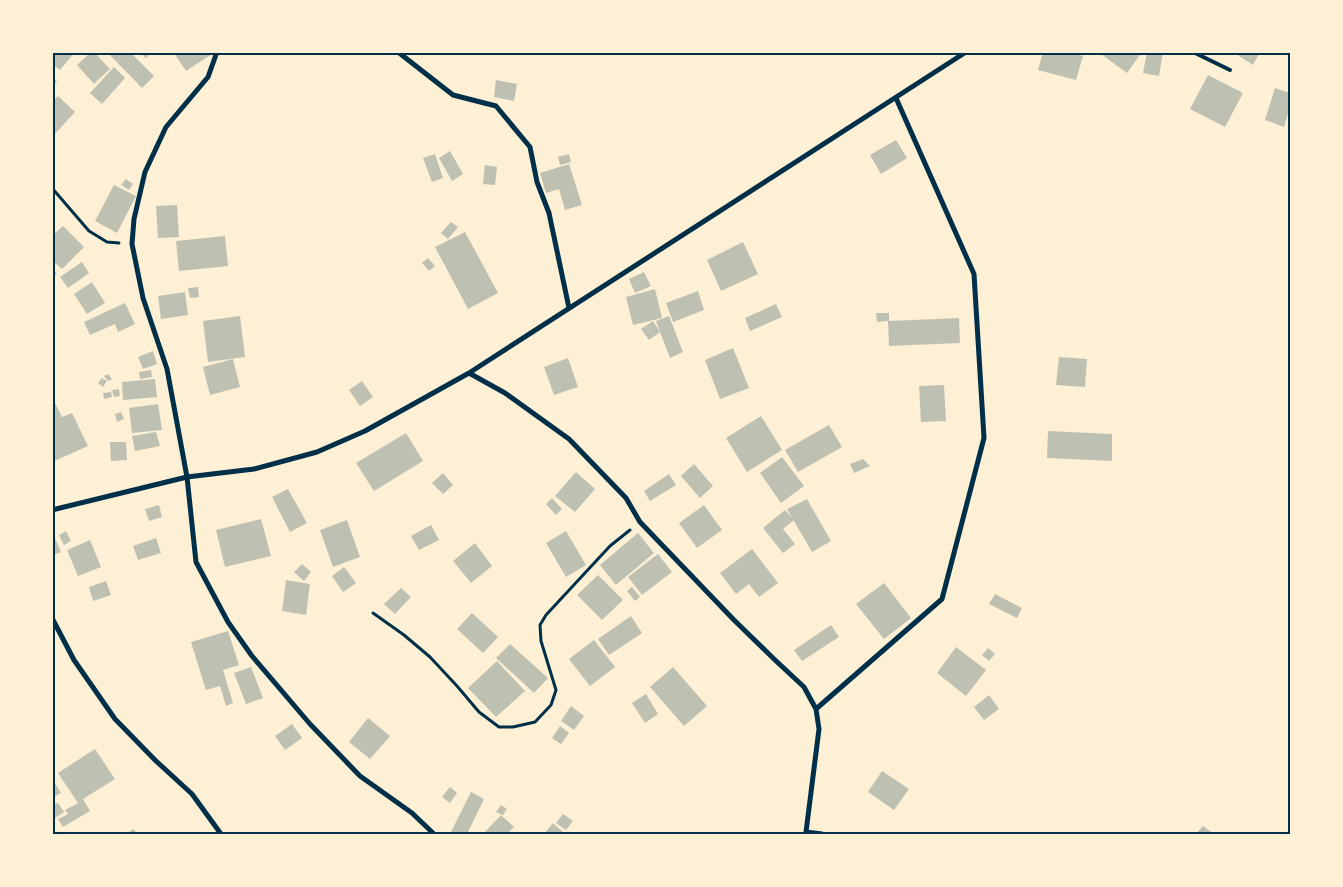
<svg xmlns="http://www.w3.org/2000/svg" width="1343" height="887" viewBox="0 0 1343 887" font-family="Inter,sans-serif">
<rect width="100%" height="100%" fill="#fdf0d5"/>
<path fill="#bec0b2" d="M52 52H75L60 70 52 64Z
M91 52H94L110 69 94 84 77 65Z
M107 52H130L154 76 142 88Z
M139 52H151L146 58Z
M173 52H215L186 71Z
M1043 52H1070L1083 56 1076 80 1038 70Z
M1102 52H1142L1127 73 1101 54Z
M1147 52H1163L1159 76 1143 73Z
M1233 52H1260L1253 65Z
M114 67 125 78 102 104 90 93Z
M1208 75 1243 93 1225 127 1190 109Z
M52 78 57 81 52 88Z
M496 80 517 84 514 101 494 97Z
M1275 88 1290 93V107L1284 127 1265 120Z
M58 96 75 112 52 137V102Z
M896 140 907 158 881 174 870 155Z
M450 151 463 174 452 181 439 158Z
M435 154 443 178 432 182 423 158Z
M569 154 571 162 560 165 558 157Z
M569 164 582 205 565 210 559 189 546 193 540 173Z
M485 165 497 167 495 185 483 184Z
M126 179 133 184 129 190 121 185Z
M114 185 136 196 117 233 95 221Z
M177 205 179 237 158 238 156 206Z
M451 222 458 227 448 239 441 233Z
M63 226 84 247 62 269 52 260V236Z
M465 232 498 293 468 309 435 247Z
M225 236 228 266 179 271 176 241Z
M743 242 758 274 721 291 707 260Z
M428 258 435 266 429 271 422 263Z
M82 262 89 273 68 288 60 277Z
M52 267 57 274 52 277Z
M644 272 651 286 635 293 629 279Z
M92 282 105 303 87 314 74 294Z
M198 287 199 297 190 298 188 288Z
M655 289 662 318 633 325 626 297Z
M698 291 704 310 673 322 666 303Z
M185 292 188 315 161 319 158 296Z
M125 303 135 324 118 332 115 324 90 335 84 322Z
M776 304 782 317 750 331 745 318Z
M876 313H889V321L959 318 960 343 889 346 888 321 877 322Z
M240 316 245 357 208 362 203 321Z
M669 316 683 352 670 358 660 332 649 340 641 329 653 321 660 332 656 321Z
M733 348 749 388 720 399 705 360Z
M153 351 157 364 143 369 138 357Z
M1059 357 1087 359 1085 387 1056 385Z
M568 358 578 387 554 395 544 367Z
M233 359 240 387 210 395 203 367Z
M151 370 152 377 140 379 139 372Z
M108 374 112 379 108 381 104 376Z
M102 378 107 381 103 387 98 383Z
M155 379 157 397 123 400 122 382Z
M362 381 373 397 360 406 349 390Z
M944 385 946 421 921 422 919 386Z
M119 389 120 396 114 397 112 390Z
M111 392 112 397 104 399 103 393Z
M52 397 62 417 72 413 88 446 52 462Z
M158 404 162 430 132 433 129 408Z
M121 412 124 419 117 422 115 414Z
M761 416 782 450 747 472 726 438Z
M829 425 842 447 798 472 785 450Z
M1048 431 1112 434V461L1047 458Z
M156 432 160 446 135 451 132 436Z
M406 433 423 461 374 491 356 463Z
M110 442H126L127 460 111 461Z
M782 457 804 486 781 503 760 473Z
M863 459 870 466 854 473 850 464Z
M694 464 713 486 700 498 681 476Z
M576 472 595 489 575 512 555 496Z
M443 473 453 485 443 494 432 483Z
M669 474 676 485 650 501 644 491Z
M288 489 307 523 290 532 272 497Z
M552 498 562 509 556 515 546 504Z
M807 499 831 541 812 552 787 509Z
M159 505 162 517 149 521 145 509Z
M704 505 722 530 697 548 679 523Z
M785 510 794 520 783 529 795 544 783 553 763 528Z
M261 519 271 556 225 567 216 530Z
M347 520 360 557 333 567 320 530Z
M431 525 439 540 419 550 411 536Z
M66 531 71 541 64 545 59 535Z
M566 531 586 565 566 577 546 543Z
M638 533 654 553 616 585 600 565Z
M55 538 61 552 52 555V540Z
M156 538 161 553 138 560 133 546Z
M90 540 101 567 78 576 67 550Z
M475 543 492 566 471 583 453 561Z
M752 549 778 583 759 597 749 584 736 594 720 573Z
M658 554 672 572 642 595 628 577Z
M302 564 311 572 304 581 294 572Z
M344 567 356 583 343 592 332 576Z
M598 575 623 600 602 620 577 595Z
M286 580 310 584 306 615 282 611Z
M106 581 111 595 93 601 89 587Z
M884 583 911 618 884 639 856 604Z
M632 587 640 597 635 601 627 591Z
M401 588 411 597 395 614 384 604Z
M995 594 1022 608 1017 618 989 604Z
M472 613 498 637 483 653 457 629Z
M631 616 642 633 609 655 598 639Z
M831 625 839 637 802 661 794 650Z
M228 631 239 665 223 670 233 703 226 706 220 686 206 690 191 642Z
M594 640 615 667 590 686 569 659Z
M510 644 548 678 534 693 496 658Z
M956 647 986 670 966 696 937 673Z
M988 648 995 654 989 661 982 655Z
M497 661 525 691 496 717 468 688Z
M251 667 263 698 246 704 234 673Z
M673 667 707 706 684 726 650 687Z
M646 694 658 714 645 723 632 703Z
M989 695 999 709 984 720 974 707Z
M571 706 584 716 574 730 561 721Z
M368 718 390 736 370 759 349 742Z
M292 724 302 738 285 750 275 736Z
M560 726 569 733 561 744 552 738Z
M95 749 115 779 83 799 90 811 63 827 58 819 68 814 65 810 78 803 58 773Z
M882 771 909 789 894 810 868 792Z
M52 778 61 793 52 798Z
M450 787 457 793 450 803 442 797Z
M471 792 484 799 467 834H450Z
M52 800 55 804 58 803 64 812 55 818 52 814Z
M501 805 507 809 503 815 496 812Z
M563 814 573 821 566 830 556 823Z
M501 815 514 827 507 834H483Z
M553 823 564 833 563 834H544Z
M1203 826 1214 834H1196Z
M133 829 138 834H127Z"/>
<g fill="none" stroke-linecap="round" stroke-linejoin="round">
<path stroke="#003049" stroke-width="3" d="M52 188 89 231 107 242 119 243
M373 613 404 635 430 657 457 686 479 712 499 727H513L535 722 551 705 556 690 541 641 540 625 546 615 610 546 630 530"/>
<path stroke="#003049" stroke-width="4" d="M1193 52 1230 70"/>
<path stroke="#003049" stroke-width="5" d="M217 52 208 77 166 127 145 172 134 219 132 244 143 298 167 369 187 477 196 562 228 622 252 656 310 724 360 776 412 813 434 834
M398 52 453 95 496 106 530 147 537 182 549 213 569 308
M469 373 505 393 569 439 626 498 640 522 734 620 774 659 804 687 816 709 819 729 806 832
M52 510 187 477 254 469 317 452 365 431 469 373 966 52
M52 618 74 660 115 719 156 761 192 794 221 834
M816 709 942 599 984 438 974 274 896 98
M806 834V832L822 834"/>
</g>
<rect width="1343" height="887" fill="none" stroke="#fdf0d5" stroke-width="108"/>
<rect x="54" y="54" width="1235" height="779" fill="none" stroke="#003049" stroke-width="2"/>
</svg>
